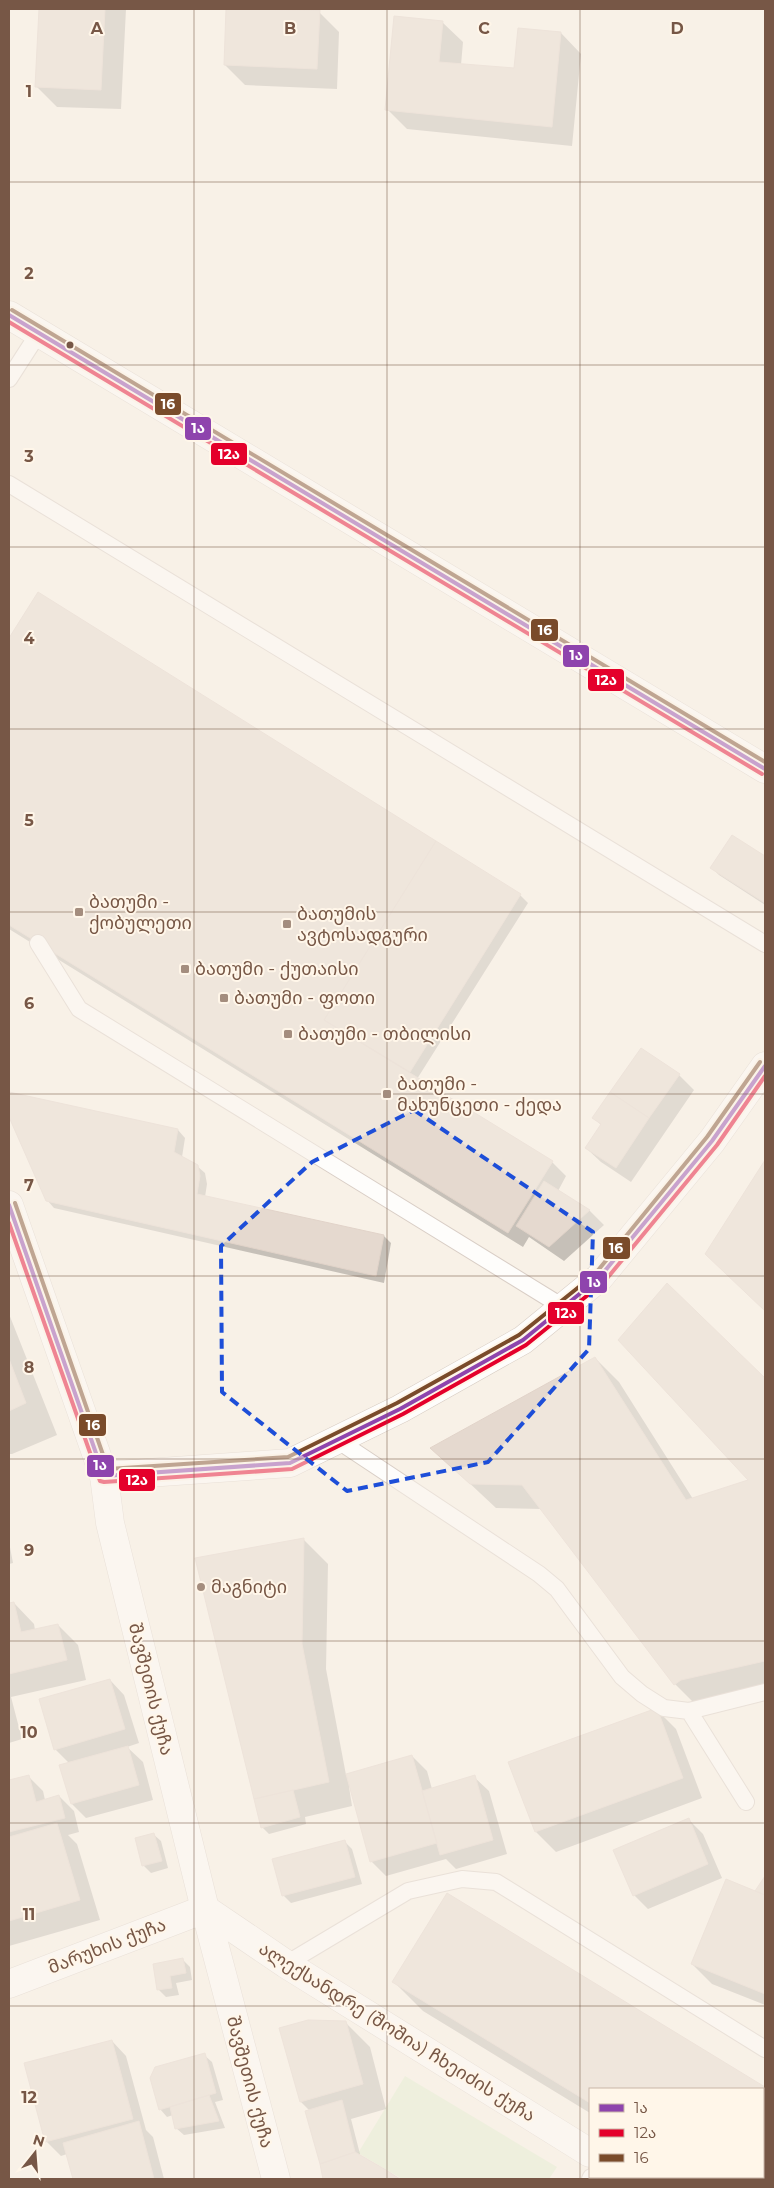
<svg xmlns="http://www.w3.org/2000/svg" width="774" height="2188" viewBox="0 0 774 2188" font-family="Montserrat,'Noto Sans Georgian',sans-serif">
<rect width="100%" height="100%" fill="#f8f1e7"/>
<path fill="#e3eed1" d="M405 2076 557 2167 549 2179H402L358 2153Z"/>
<path fill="#0003" d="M40 9H126L121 109 57 107 36 86Z
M227 9 319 12 339 32 337 89 245 85 225 65Z
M442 22 463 42 461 65 515 70 561 33 581 54 572 146 407 129 387 109Z
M38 594 520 895 528 903 417 1079 552 1162 566 1176 558 1191 590 1211 604 1225 564 1261 529 1237 523 1247 9 929V640Z
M732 836 765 857V905L719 875 712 868Z
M679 1075 694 1090 631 1182 601 1162 586 1148 602 1126 594 1118Z
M9 1093 178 1130 185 1138 182 1157 197 1166 205 1173 207 1184 205 1197 384 1236 391 1243 384 1283 54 1208 47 1200 9 1114Z
M765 1162V1310L707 1254Z
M667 1285 765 1380V1690L699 1708 675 1684 542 1509 496 1508 432 1448 595 1358 619 1382 693 1499 751 1481Z
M9 1314 57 1435 12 1454H9Z
M304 1540 328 1564 326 1669 346 1775 412 1756 427 1771 432 1789 474 1777 489 1791 507 1854 456 1869 446 1859 386 1876 371 1861 351 1787H349L352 1806 305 1817 306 1824 269 1834 262 1827 196 1559Z
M9 1542 13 1563 9 1564Z
M14 1603 34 1624 35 1630 58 1625 78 1645 86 1680 11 1697 22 1739 9 1743V1604Z
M110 1680 124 1695 139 1743 127 1747 143 1762 153 1800 86 1818 72 1804 69 1763 55 1749Z
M656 1709 676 1729 702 1798 556 1852 536 1832Z
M28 1776 43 1791 45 1800 59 1796 74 1811 79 1832 68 1835 77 1844 100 1920 9 1946V1781Z
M688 1819 703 1834 722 1878 648 1909 634 1895Z
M153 1834 161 1841 168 1868 151 1873 143 1865Z
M345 1842 352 1849 362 1884 291 1903 283 1895Z
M765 1878V2005L712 1984 692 1964 756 1892Z
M447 1895 765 2088V2179H699L694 2177H763V2089H590V2113L423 2011 394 1982Z
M183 1960 190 1967 192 1980 176 1983 179 1995 166 1997 159 1990 154 1965Z
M346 2023 370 2047 386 2109 351 2119 361 2158 397 2179H325L310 2111 301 2102 281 2029Z
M112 2041 126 2056 146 2130 153 2137 164 2179H74L67 2154 61 2156 46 2141Z
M204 2055 212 2062 223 2100 215 2102 225 2128 184 2135 176 2128 173 2115 167 2117 160 2109Z"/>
<path fill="#e5d9cf" stroke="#e1d3c9" d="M39 9H105L101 90 35 87Z
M226 9 320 10 317 69 224 65Z
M394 16 443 21 439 62 514 68 518 28 561 32 552 127 385 110Z
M38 592 436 841 324 1020 553 1161 508 1233 9 925V638Z
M732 835 765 856V903L710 868Z
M436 841 521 894 410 1072 324 1020Z
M641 1048 680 1074 649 1118 610 1092Z
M9 1092 178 1129 174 1152 198 1165 200 1176 197 1194 384 1235 376 1276 46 1201 9 1117Z
M610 1092 649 1118 616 1168 585 1148 601 1124 592 1118Z
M765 1160V1311L705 1254Z
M544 1181 590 1210 549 1247 516 1226Z
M667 1283 765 1378V1661L681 1680 674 1685 522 1485 470 1484 430 1448 595 1357 686 1500 748 1480 618 1340Z
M9 1359 26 1403 9 1411Z
M304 1538 302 1644 329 1782 254 1799 195 1558Z
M14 1602 21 1632 58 1624 67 1660 9 1674V1603Z
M110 1679 125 1729 54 1750 39 1699Z
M657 1708 683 1778 535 1832 508 1762Z
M128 1746 139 1785 71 1804 59 1765Z
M412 1755 437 1843 370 1862 346 1774Z
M29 1775 36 1802 59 1795 65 1818 9 1832V1780Z
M475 1775 493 1840 440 1855 422 1791Z
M293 1790 300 1817 261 1828 254 1799Z
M689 1818 708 1864 633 1896 613 1850Z
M57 1823 80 1900 9 1921V1837Z
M154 1833 162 1861 142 1866 135 1838Z
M345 1840 355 1877 282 1896 272 1859Z
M765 1876V1895L755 1891Z
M726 1879 765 1895V1994L691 1964Z
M447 1893 765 2087V2127L763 2131V2089H590V2103L392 1982Z
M183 1958 186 1973 170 1976 172 1988 157 1990 153 1964Z
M308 2020 346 2021 363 2084 300 2102 279 2028Z
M112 2040 133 2119 45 2142 24 2063Z
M205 2053 216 2093 159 2110 150 2078 155 2067Z
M209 2095 219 2121 175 2129 170 2107Z
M342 2100 355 2152 320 2164 305 2111Z
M139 2121 154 2179H73L63 2143Z
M355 2152 386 2170 400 2179H323L320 2164Z
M711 2177H735L734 2179H715Z"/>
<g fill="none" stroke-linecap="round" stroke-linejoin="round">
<defs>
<path id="service" d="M9 379 38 334
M9 484 765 944
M38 943 79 1009 563 1307
M337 1440 539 1574 557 1589 622 1677 642 1694 664 1708 689 1711 765 1692
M689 1711 746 1802
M286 1964 408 1891 462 1879 496 1882 765 2049
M590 2179 591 2177"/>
<path id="minor" d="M9 1984 205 1909 286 1964 590 2153
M629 2177 633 2179"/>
<path id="tertiary" d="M104 1476 110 1523 205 1909 276 2179"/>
<path id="secondary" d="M9 315 765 769
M9 1205 104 1476 290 1463 400 1409 523 1340 599 1278 712 1141 765 1066"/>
</defs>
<use href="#service" stroke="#d9cec6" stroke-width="18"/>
<use href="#minor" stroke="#d9cec6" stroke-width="29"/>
<use href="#tertiary" stroke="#d9cec6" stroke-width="29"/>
<use href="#secondary" stroke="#d8cdc4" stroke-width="29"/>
<use href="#service" stroke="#fefdfb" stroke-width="16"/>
<use href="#minor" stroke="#fefdfb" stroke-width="28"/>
<use href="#tertiary" stroke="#fefdfb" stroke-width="28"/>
<use href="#secondary" stroke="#fefdfb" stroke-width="28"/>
<defs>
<path id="bus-1" d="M9 315 765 769
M9 1205 104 1476 290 1463 400 1409 523 1340 599 1278 712 1141 765 1066"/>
<path id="bus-2" d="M9 322 762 774
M9 1223 100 1481 104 1482 292 1469 403 1414 526 1345 604 1282 717 1145 765 1076"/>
<path id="bus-3" d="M12 310 765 762
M15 1203 108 1469 288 1457 397 1403 519 1335 595 1274 707 1137 760 1062"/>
</defs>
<use href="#bus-1" stroke="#fff6e9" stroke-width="8"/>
<use href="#bus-2" stroke="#fff6e9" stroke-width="8"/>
<use href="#bus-3" stroke="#fff6e9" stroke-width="8"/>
<use href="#bus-1" stroke="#8e44ad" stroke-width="4"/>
<use href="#bus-2" stroke="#e4002b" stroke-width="4"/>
<use href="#bus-3" stroke="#7a4b2a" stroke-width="4"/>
</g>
<path d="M0 0H774V2188H0ZM414 1110 593 1232 589 1349 488 1462 347 1491 222 1392 221 1246 312 1162Z" fill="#f8f1e7" fill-opacity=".55" fill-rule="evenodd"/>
<path fill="none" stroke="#1d4ed8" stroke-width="4" stroke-dasharray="10 6" stroke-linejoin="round" d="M414 1110 593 1232 589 1349 488 1462 347 1491 222 1392 221 1246 312 1162Z"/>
<path fill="none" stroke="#775746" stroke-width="1" stroke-opacity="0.55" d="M194 9V2179M387 9V2179M580 9V2179M9 182H765M9 365H765M9 547H765M9 729H765M9 912H765M9 1094H765M9 1276H765M9 1459H765M9 1641H765M9 1823H765M9 2006H765"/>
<circle fill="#775746" stroke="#fff6e9" stroke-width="2" cx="70" cy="345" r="4.5"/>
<g fill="#a48d7e" stroke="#fff6e9" stroke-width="2">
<rect x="74" y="907" width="10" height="10" rx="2.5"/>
<rect x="282" y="919" width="10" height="10" rx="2.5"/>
<rect x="180" y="964" width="10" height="10" rx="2.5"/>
<rect x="219" y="993" width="10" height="10" rx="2.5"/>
<rect x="283" y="1029" width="10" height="10" rx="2.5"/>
<rect x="382" y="1089" width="10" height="10" rx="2.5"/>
<circle cx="201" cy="1587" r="5"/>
</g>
<g text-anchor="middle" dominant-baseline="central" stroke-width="4" stroke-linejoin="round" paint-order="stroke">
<g font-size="18" fill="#775746" stroke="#fff6e9" text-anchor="start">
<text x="89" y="902">ბათუმი -<tspan x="89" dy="21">ქობულეთი</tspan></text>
<text x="297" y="914">ბათუმის<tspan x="297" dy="21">ავტოსადგური</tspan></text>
<text x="195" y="969">ბათუმი - ქუთაისი</text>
<text x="234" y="998">ბათუმი - ფოთი</text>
<text x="298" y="1034">ბათუმი - თბილისი</text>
<text x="397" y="1084">ბათუმი -<tspan x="397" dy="21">მახუნცეთი - ქედა</tspan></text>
<text x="211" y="1587">მაგნიტი</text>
</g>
<g font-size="18" fill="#775746" stroke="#fff6e9">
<text transform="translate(151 1689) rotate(76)">შავშეთის ქუჩა</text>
<text transform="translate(107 1946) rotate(-21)">მარუხის ქუჩა</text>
<text transform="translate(397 2032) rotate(32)">ალექსანდრე (შოშია) ჩხეიძის ქუჩა</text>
<text transform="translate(250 2082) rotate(75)">შავშეთის ქუჩა</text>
</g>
</g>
<g font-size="16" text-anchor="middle" font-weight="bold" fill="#775746" stroke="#fff6e9" stroke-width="4" stroke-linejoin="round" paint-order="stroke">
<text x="97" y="34">A</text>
<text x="290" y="34">B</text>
<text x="484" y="34">C</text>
<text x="677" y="34">D</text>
<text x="29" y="97">1</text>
<text x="29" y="279">2</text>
<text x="29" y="462">3</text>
<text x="29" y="644">4</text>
<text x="29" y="826">5</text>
<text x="29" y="1009">6</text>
<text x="29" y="1191">7</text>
<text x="29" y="1373">8</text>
<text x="29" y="1556">9</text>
<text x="29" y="1738">10</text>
<text x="29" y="1920">11</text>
<text x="29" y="2103">12</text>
</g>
<g stroke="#fff6e9" stroke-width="2">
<rect x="154" y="392" width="28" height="24" rx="5" fill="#7a4b2a"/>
<rect x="184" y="416" width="28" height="25" rx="5" fill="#8e44ad"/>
<rect x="210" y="442" width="38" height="24" rx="5" fill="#e4002b"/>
<rect x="530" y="618" width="29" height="24" rx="5" fill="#7a4b2a"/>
<rect x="562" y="644" width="28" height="24" rx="5" fill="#8e44ad"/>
<rect x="587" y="668" width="38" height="24" rx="5" fill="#e4002b"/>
<rect x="602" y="1236" width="29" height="24" rx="5" fill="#7a4b2a"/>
<rect x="579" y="1270" width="29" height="24" rx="5" fill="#8e44ad"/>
<rect x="547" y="1301" width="38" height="24" rx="5" fill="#e4002b"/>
<rect x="78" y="1413" width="29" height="24" rx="5" fill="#7a4b2a"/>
<rect x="86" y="1454" width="29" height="24" rx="5" fill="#8e44ad"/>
<rect x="118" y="1468" width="38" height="24" rx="5" fill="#e4002b"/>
</g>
<g font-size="14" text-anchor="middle" font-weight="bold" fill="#fff">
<text x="168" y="409">16</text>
<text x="198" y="433">1ა</text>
<text x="229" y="459">12ა</text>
<text x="545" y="635">16</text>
<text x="576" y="660">1ა</text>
<text x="606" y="685">12ა</text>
<text x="616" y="1253">16</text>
<text x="594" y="1287">1ა</text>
<text x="566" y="1318">12ა</text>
<text x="93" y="1430">16</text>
<text x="100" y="1470">1ა</text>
<text x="137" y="1485">12ა</text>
</g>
<rect width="774" height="2188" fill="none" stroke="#775746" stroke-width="20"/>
<rect x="589" y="2088" width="175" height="90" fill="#fff6e9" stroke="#c9b6a8"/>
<rect x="599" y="2104" width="25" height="8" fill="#8e44ad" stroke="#c9b6a8"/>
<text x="634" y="2113" font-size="15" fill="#775746">1ა</text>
<rect x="599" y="2129" width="25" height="8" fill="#e4002b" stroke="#c9b6a8"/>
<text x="634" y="2138" font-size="15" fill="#775746">12ა</text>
<rect x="599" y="2154" width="25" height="8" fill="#7a4b2a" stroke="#c9b6a8"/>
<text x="634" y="2163" font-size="15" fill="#775746">16</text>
<g transform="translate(35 2153) rotate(17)" stroke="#fff6e9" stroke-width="4" paint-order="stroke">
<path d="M0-4L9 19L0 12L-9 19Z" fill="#775746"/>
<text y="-8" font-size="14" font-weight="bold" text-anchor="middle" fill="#775746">N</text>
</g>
</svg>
